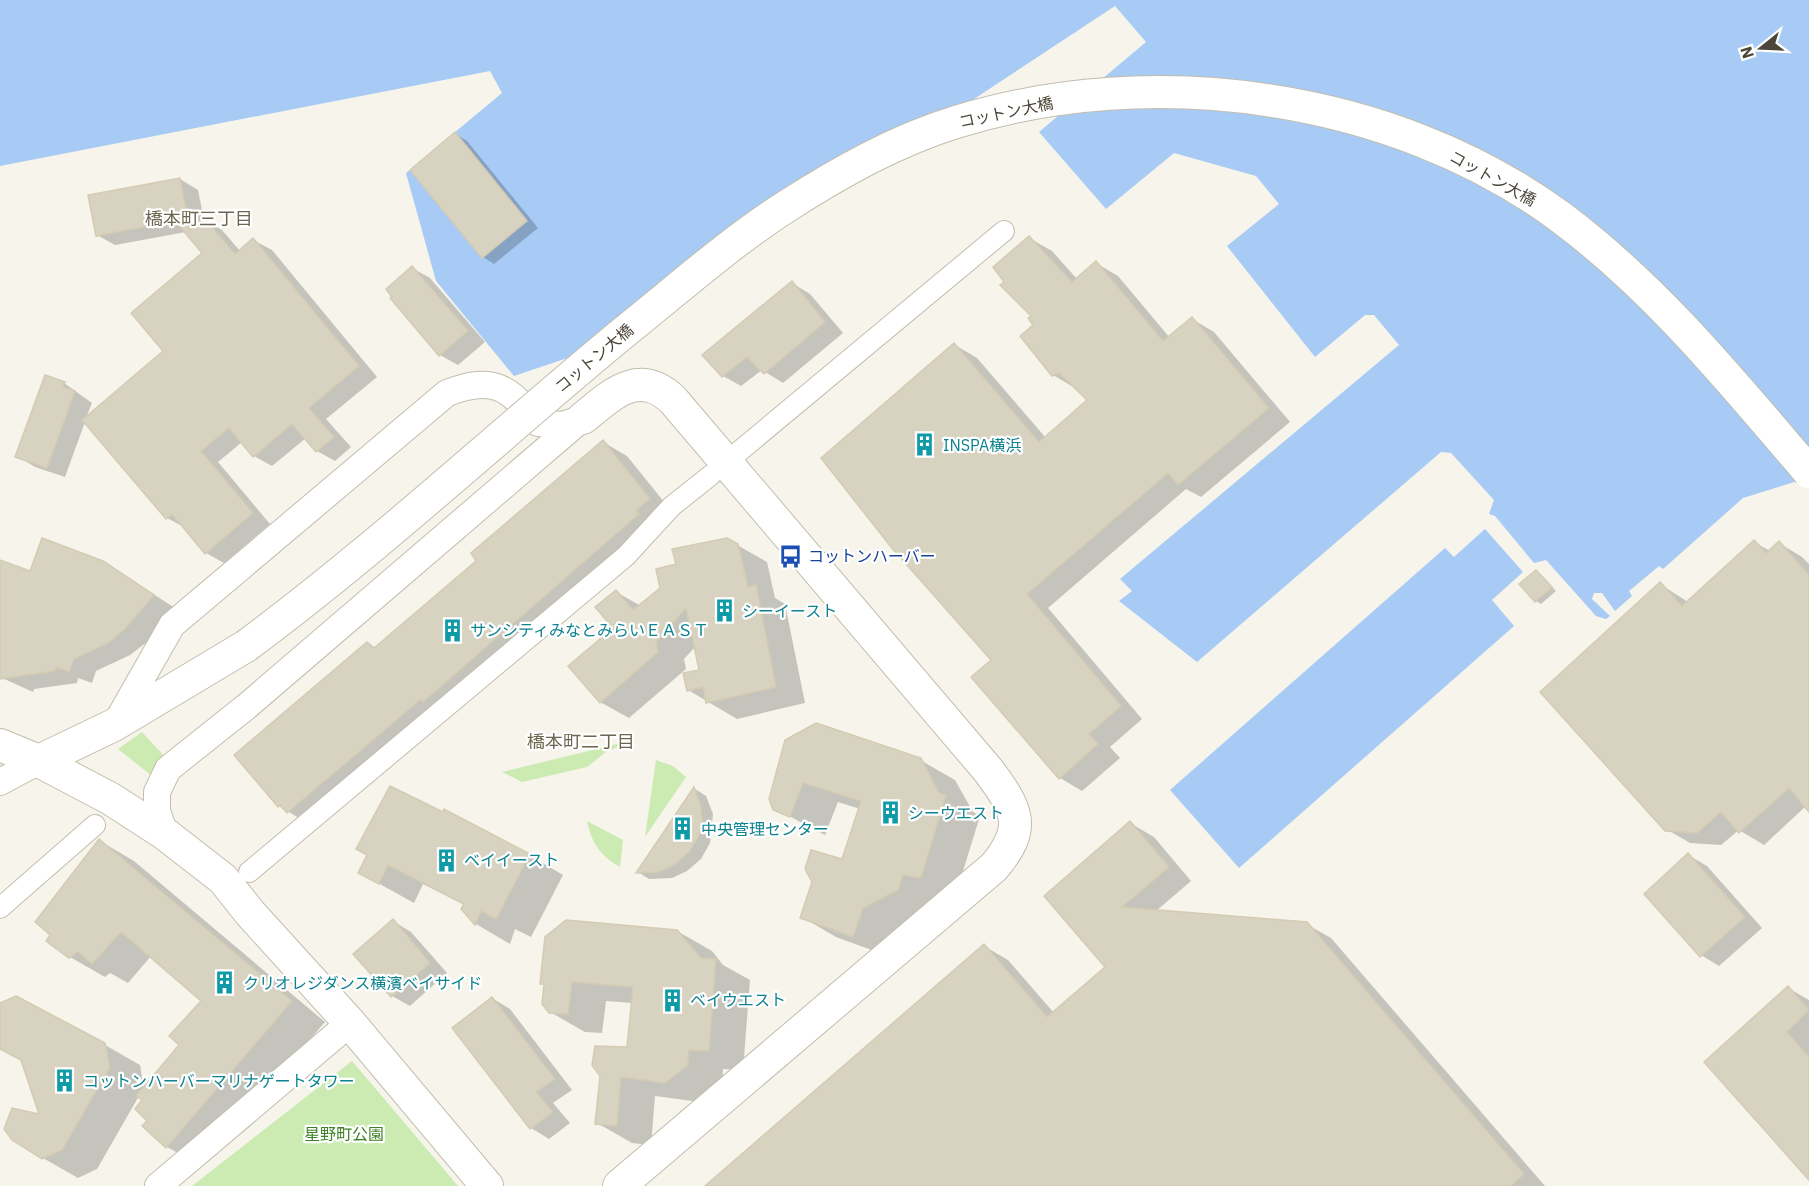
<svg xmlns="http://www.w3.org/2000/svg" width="1809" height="1186" viewBox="0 0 1809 1186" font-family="'IBM Plex Sans','Noto Sans JP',sans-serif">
<rect width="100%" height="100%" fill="#f6f4eb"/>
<path fill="#cbebb3" d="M142 732 166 758 152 776 118 749Z
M625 742V744L606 752 587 767 522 782 502 772Z
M656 760 673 766 686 777 645 837Z
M587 821 623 840 620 867C601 857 591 842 587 821Z
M352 1061 458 1186H192Z"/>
<path fill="#a7cbf4" d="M0 0H1809V473L1804 479 1743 498 1663 569 1659 566 1629 591 1632 596 1615 611 1602 593H1594L1592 599 1610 616 1606 619 1596 616 1546 560 1534 563 1495 516 1489 514 1494 500 1451 453 1441 452 1197 662 1119 601 1132 591 1120 579 1399 345 1374 315H1365L1315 357 1227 246 1279 204 1256 176 1174 153 1106 209 1039 132 1146 42 1115 6 597 348 514 376 436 281 406 173 502 93 490 71 0 166Z
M1485 529 1523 572 1492 600 1514 626 1239 868 1170 790 1445 548 1454 557Z"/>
<path fill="#0003" d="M456 134 467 141 538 228 494 264 483 257Z
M180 179 198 190 204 220 222 230 240 251 253 240 272 250 377 377 326 419 351 447 335 461 317 451 306 438 272 466 254 456 242 442 218 462 270 524 224 563 206 553 186 528 167 518 85 422 65 477 35 467 17 456 46 377 64 383 92 403 86 418 165 351 204 253 186 232 115 245 97 235Z
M1029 238 1052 251 1077 279 1096 263 1118 276 1170 338 1192 319 1214 332 1290 422 1201 497 1186 489 1048 608 1142 719 1110 747 1120 758 1082 791 1060 778 993 660 955 345 977 358 1046 438 1089 401 1075 388 1053 375 1033 316Z
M412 268 430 278 485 342 458 365 440 355Z
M792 283 810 294 843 333 783 383 762 370 741 386 723 376Z
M603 442 627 456 673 513 312 826 279 806 367 644 376 649 478 562Z
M1754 542 1770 551 1779 543 1802 557 1809 564V809L1806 806 1764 845 1739 830 1721 845 1690 843 1666 829 1660 584 1688 602Z
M737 545 767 562 775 598 785 604 805 703 737 719 688 690 701 671 696 646 684 659 686 669 629 718 600 702 615 628 616 592 641 606Z
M0 561 30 573 103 562 175 608 147 642 130 655 96 671 92 683 78 678 77 683 34 689 33 692 0 677Z
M1536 571 1556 591 1541 604 1536 601Z
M786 741 920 760 955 780 973 812 980 816 955 897 938 894 932 909 897 927 888 956 836 937 802 917 843 861 860 809 838 802 825 835 774 808Z
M695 789 706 796 713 814 710 843 701 859 687 871 672 878 649 879 638 872Z
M1130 823 1154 837 1191 881 1156 911 1306 924 1331 938 1545 1186H707L984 946 1008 960 1054 1013 1107 967Z
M100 841 134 861 325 1022 201 1166 167 1147 149 1121 145 1100 139 1096 97 1169 78 1178 43 1158 41 1116 22 1060 0 1047V1005L105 1045 140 1065 144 1089 181 1044 204 1000 151 956 128 983 110 973 105 977 70 957Z
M369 855H529L563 875 531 937 515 929 510 944 476 924 463 908 465 905 423 884 414 903 360 873Z
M1688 855 1707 866 1762 928 1719 966 1701 955Z
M393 921 411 932 447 973 410 1006 392 996Z
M677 931 712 951 723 965 750 980 743 1070 723 1069 722 1085 700 1102 655 1096 651 1145 632 1143 597 1123 602 1075 628 1049 633 1003 606 1001 602 1033 585 1032 550 1012 545 985 541 983Z
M1788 988 1809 1000V1178L1706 1062Z
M492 998 510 1009 572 1090 553 1103 570 1123 549 1139 531 1128Z"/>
<path fill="#d8d2c0" stroke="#d4cbb3" stroke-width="1.5" d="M455 132 527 221 482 258 410 170Z
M180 178 190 230 204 218 235 254 253 238 359 366 309 408 334 437 316 452 292 424 253 457 229 428 201 451 253 513 205 554 172 514 166 519 82 420 163 351 131 313 202 253 175 221 96 236 88 195Z
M1029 236 1072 282 1096 261 1163 341 1192 317 1269 408 1178 485 1168 473 1027 594 1121 706 1089 734 1098 744 1059 779 971 677 991 660 891 547 821 458 954 343 1039 442 1087 400 1059 373 1052 376 1020 336 1033 325 1028 318 1031 316 1000 285 1004 282 993 267Z
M412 266 468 331 439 356 390 298 392 297 386 289Z
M792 281 825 322 764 374 747 357 722 377 702 355Z
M45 375 65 382 63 387 75 391 47 468 15 457Z
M603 440 650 499 636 510 639 514 423 702 420 700 287 813 280 805 278 807 234 755 367 642 374 648 476 561 471 553Z
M42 538 103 561 154 595 125 629 108 643 74 659 69 672 56 667 55 671 0 679V560L30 571Z
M727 538 738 544 748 587 756 585 776 687 706 703 703 687 687 691 683 673 699 670 686 608 656 642 658 652 600 703 568 666 613 628 595 607 616 590 633 610 660 588 656 569 676 564 672 549Z
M1754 540 1766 553 1779 541 1809 575V812L1789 788 1739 833 1721 812 1697 833 1665 831 1540 692 1660 582 1682 606Z
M1536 570 1552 587 1535 602 1519 584Z
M816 723 921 758 939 793 946 795 921 878 903 875 898 890 863 908 853 937 800 918 812 882 805 869 811 850 842 859 861 801 803 783 790 817 773 810 769 799 785 740Z
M390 786 443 812 444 809 530 854 496 919 481 911 475 925 461 909 464 904 388 865 379 884 358 873 367 855 356 849Z
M694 787 701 806 702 823 699 836 689 852 675 864 659 872 636 873Z
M1130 821 1169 867 1122 907 1307 922 1524 1174 1511 1186H705L984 944 1047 1017 1105 967 1044 896Z
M99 839 292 1001 166 1148 142 1126 147 1121 135 1109 142 1100 136 1096 179 1045 169 1036 201 1001 121 932 92 964 78 952 69 958 46 941 50 935 35 922Z
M1688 853 1745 917 1700 957 1644 894Z
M393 919 430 963 391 997 353 954Z
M566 920 677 930 701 958 716 959 709 1051 689 1050 688 1065 665 1083 621 1077 617 1126 595 1124 600 1076 592 1065 595 1046 627 1047 633 987 572 982 568 1014 549 1013 542 1004 544 984H540L545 937Z
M1788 986 1809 1010 1787 1032 1809 1057V1180L1704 1062Z
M16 996 105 1043 110 1067 62 1150 42 1159 12 1140 4 1129 12 1108 39 1114 21 1060 0 1049V1003Z
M492 997 555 1079 536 1092 553 1112 530 1129 452 1028Z"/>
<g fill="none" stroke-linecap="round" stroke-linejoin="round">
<defs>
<path id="pedestrian" d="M736 454 1004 231
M249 872 626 556 672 506 711 475
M0 908 95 825"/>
<path id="minor" d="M115 725 172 625 447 393C494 375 508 387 538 423L563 425 583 418
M0 782 39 761
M165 834 157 811V792L168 769 247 706 578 422
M158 1186 350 1023"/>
<path id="tertiary" d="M583 418C612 395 638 367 673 400L988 770C1017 809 1028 827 994 867L619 1186
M0 745 39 761 111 799 165 834 223 879 250 913 350 1023 487 1186
M39 761 114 725 246 646"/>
</defs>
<use href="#pedestrian" stroke="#c2bead" stroke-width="22"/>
<use href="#minor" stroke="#c2bead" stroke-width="28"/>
<use href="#tertiary" stroke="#c2bead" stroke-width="34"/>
<use href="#pedestrian" stroke="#fff" stroke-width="20"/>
<use href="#minor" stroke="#fff" stroke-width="26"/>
<use href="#tertiary" stroke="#fff" stroke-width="32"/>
<defs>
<path id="tertiary-bridge" d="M246 646C377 549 497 437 623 333 677 290 729 243 787 206 840 172 895 141 956 122 1152 61 1393 94 1559 216 1655 287 1732 382 1809 472"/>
</defs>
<use href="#tertiary-bridge" stroke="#c2bead" stroke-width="34" stroke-linecap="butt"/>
<use href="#tertiary-bridge" stroke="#fff" stroke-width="32"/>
</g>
<defs>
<symbol id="building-bare" viewBox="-9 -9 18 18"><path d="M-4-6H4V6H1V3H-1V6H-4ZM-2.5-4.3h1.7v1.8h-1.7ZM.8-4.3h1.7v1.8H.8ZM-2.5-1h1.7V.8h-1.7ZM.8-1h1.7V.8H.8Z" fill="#0f9aa8" stroke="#fff" stroke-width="2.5" paint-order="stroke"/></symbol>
<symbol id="bus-bare" viewBox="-9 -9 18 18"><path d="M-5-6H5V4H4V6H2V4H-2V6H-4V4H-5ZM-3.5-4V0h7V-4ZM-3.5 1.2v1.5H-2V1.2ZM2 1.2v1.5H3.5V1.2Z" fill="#1a4fb4" stroke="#fff" stroke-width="2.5" paint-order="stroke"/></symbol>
</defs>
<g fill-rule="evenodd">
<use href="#building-bare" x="908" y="428" width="33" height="33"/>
<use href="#bus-bare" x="774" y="540" width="33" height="33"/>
<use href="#building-bare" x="708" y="594" width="33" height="33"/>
<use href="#building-bare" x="436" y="614" width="33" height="33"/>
<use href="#building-bare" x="874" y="796" width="33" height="33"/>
<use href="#building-bare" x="666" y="812" width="33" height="33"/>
<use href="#building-bare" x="430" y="844" width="33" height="33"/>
<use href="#building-bare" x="208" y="966" width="33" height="33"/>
<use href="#building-bare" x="656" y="984" width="33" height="33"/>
<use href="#building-bare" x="48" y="1064" width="33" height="33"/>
</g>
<g text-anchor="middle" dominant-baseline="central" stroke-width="4.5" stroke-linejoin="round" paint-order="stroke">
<g font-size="16" fill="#4b4638" stroke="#fff">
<text transform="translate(1006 112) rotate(-12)">コットン大橋</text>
<text transform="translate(1493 178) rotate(29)">コットン大橋</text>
<text transform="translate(594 358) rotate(-40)">コットン大橋</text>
</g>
<g font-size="16" fill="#0d838f" stroke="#fff" text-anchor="start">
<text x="943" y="445">INSPA横浜</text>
<text x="742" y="611">シーイースト</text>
<text x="470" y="630">サンシティみなとみらいＥＡＳＴ</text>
<text x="908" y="813">シーウエスト</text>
<text x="701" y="829">中央管理センター</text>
<text x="464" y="860">ベイイースト</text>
<text x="243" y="983">クリオレジダンス横濱ベイサイド</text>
<text x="690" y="1000">ベイウエスト</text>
<text x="83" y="1081">コットンハーバーマリナゲートタワー</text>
</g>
<g font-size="16" fill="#164399" stroke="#fff" text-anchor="start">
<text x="808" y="556">コットンハーバー</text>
</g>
<g font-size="16" fill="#3e8128" stroke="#fff">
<text x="344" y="1134">星野町公園</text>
</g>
<g font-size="18" fill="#6e664f" stroke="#fff">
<text x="199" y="218">橋本町三丁目</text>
<text x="581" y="741">橋本町二丁目</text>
</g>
</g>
<g transform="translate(1761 48) rotate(252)" stroke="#ffffff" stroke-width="4.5" paint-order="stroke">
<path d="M0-4.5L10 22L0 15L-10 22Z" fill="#4b4638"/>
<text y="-9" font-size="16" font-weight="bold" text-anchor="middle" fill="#4b4638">N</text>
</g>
</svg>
